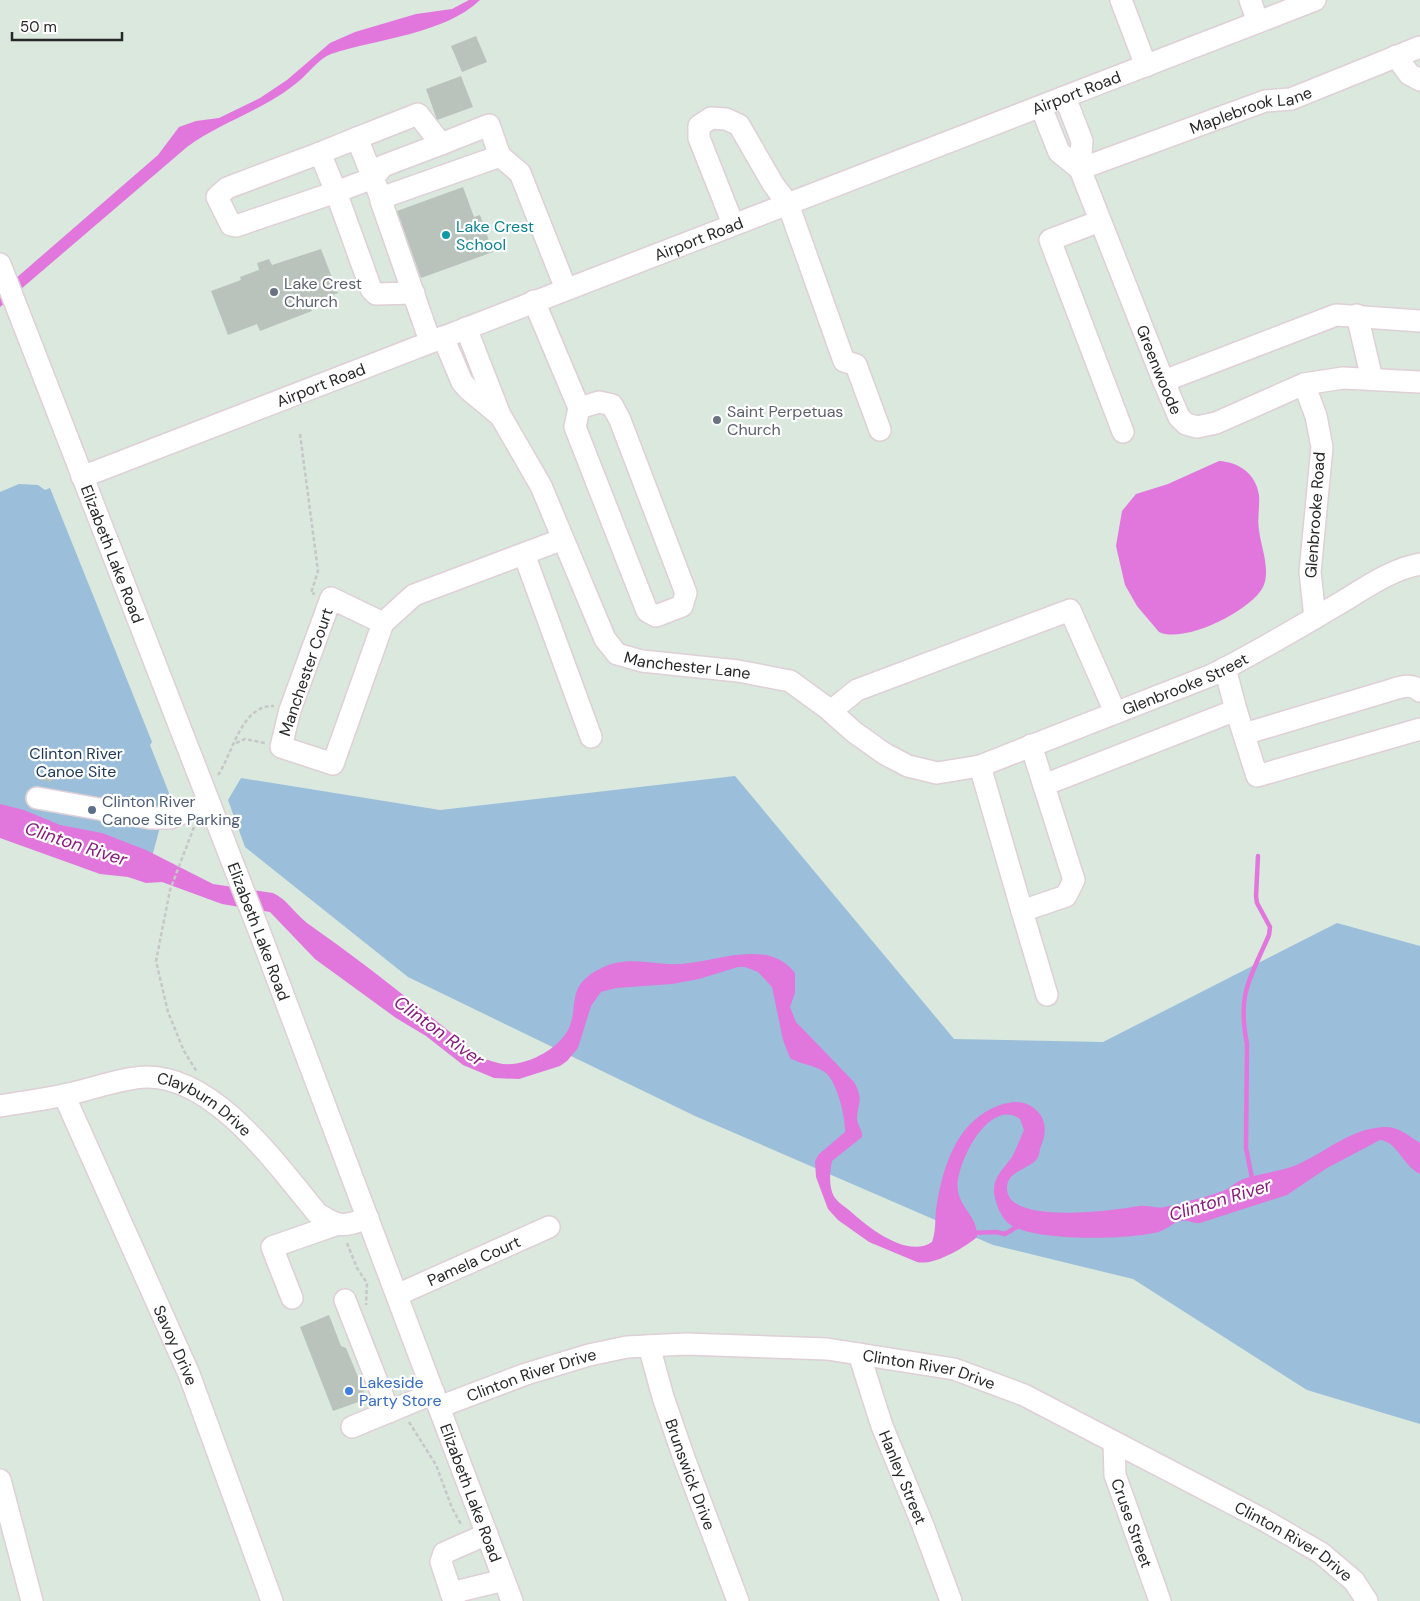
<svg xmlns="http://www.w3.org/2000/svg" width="1420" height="1601" viewBox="0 0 1420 1601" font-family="'DM Sans',sans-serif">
<rect width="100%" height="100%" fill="#dae8de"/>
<path fill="#9bbfda" d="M19 484 38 485 45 490 50 488 152 742 150 745 169 793 152 857 0 834V492Z
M735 776 954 1039 1103 1042 1337 923 1420 946V1424L1307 1390 1133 1279 993 1245 695 1116 408 977 245 847 228 800 241 778 440 810Z"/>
<path fill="#e176dd" d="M469 0H480C445 34 376 39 331 54 318 59 309 73 299 81 265 110 222 121 187 147L0 307V292L158 155 179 127 196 121 219 118 260 98 287 80 330 43 355 32 416 14 452 9Z
M1219 461C1239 462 1256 474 1259 495 1260 507 1257 518 1259 530 1261 547 1271 570 1263 587 1251 611 1184 644 1159 632L1137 606 1125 585 1116 546 1122 511 1136 494 1168 484Z
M0 804 24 810 60 825 102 833 146 850 213 884 273 893C287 899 295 914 307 923 360 960 410 1000 460 1040 470 1055 481 1058 498 1063 521 1069 558 1051 569 1028 578 1008 568 990 591 974 598 969 607 965 615 963 633 959 650 963 668 964 702 966 736 948 770 956 780 959 788 964 795 973V993L790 1007 796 1022 854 1082C864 1100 858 1101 857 1118 857 1125 863 1130 862 1137L832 1161C830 1171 829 1182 832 1192 835 1201 843 1205 850 1211 868 1227 907 1259 932 1242 936 1232 935 1219 936 1209 943 1166 956 1121 1000 1105 1009 1102 1021 1100 1029 1105 1046 1114 1048 1130 1041 1146 1039 1151 1040 1156 1036 1160 1027 1170 1007 1171 1007 1188 1006 1226 1116 1210 1139 1206 1148 1205 1156 1209 1165 1207 1184 1202 1204 1198 1223 1191 1230 1188 1236 1182 1243 1179 1259 1174 1277 1172 1294 1166 1326 1153 1350 1127 1387 1127 1399 1127 1410 1137 1420 1143V1174C1402 1165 1398 1142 1380 1140L1327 1168 1287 1195 1200 1223C1194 1224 1189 1220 1182 1221 1172 1222 1167 1230 1158 1232 1129 1240 1031 1242 1008 1223 1000 1216 995 1202 994 1192 993 1176 1006 1167 1013 1155 1017 1147 1020 1139 1024 1130L1020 1119C989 1096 954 1166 958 1191 961 1209 978 1217 977 1237 964 1248 934 1266 917 1262L869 1242 838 1220 828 1209 816 1177 815 1161 819 1154 845 1132C846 1118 836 1077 823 1071 813 1065 800 1064 790 1058L783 1040 772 987 758 972 745 967H738L699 979 672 984 616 988 601 992 591 1006 578 1048 567 1061 560 1066 519 1079 494 1078 463 1065 426 1036 396 1018 315 959 270 912 222 904 162 882 146 883 128 877 100 874 0 838Z"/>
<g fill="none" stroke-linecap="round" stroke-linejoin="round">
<path stroke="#e176dd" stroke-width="4.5" d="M1253 1183 1246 1148 1247 1044C1237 993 1250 979 1269 935L1270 927 1257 903 1256 896 1258 856
M971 1233 996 1232 1005 1234 1020 1225"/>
</g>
<path fill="#b9c3bc" d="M476 36 487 62 462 72 451 46Z
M461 76 473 107 437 120 426 89Z
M463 187 474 217 480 215 493 252 421 278 397 211Z
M321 249 338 293 309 304 312 311 260 331 257 324 228 335 211 291 241 280 240 277 259 270 257 263 269 259 272 265Z
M39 773 53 776 51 782 38 779Z
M329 1315 341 1346 346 1348 364 1391 361 1401 333 1411 300 1327Z"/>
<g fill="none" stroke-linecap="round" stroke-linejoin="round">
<defs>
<g id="minor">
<path d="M1121 0 1146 66"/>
<path d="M1250 0 1258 22"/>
<path d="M1396 56 1409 74 1420 80"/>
<path id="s1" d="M1065 97 1082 141 1080 169 1161 375 1179 417 1186 424 1197 427 1216 423 1304 384 1343 378 1420 382"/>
<path d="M1041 107 1059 152 1080 169"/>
<path d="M357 138 418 114 441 144 489 125 500 156"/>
<path d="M320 153 227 188 217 197 231 225 236 226 336 192 371 289 376 294 414 293"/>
<path id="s2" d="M1080 169 1265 101 1291 99 1420 47"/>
<path d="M381 198 357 138 320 153 336 192 373 178 383 166 441 144"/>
<path d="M1100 221 1050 240 1123 432"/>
<path d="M733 224 699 138V126L711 118 726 119 739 125 773 184 788 204 844 361 856 365 880 430"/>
<path id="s3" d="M0 264 263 941 512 1601"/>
<path d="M534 301 579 408 575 427 647 611 656 616 682 606 686 593 620 420 612 405 599 402 579 408"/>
<path d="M1357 315 1372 379"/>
<path id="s4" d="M466 328 500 415 541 486 605 639 617 654 642 661 738 671 790 681 827 708 854 732 885 754 908 766 937 773 980 766 1212 675C1254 654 1294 630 1335 606 1361 591 1390 569 1420 564"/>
<path d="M443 337 462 382 469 390 498 414"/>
<path d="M430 341 381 201V198L500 156 520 173 566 289"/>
<path d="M1164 381 1336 315 1420 321"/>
<path d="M1304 384 1316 416 1322 447 1310 572 1315 618"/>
<path id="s5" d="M82 477 1315 0"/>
<path d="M524 554 591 737"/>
<path d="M383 623 331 598 290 710 281 747 333 764 383 623 414 595 563 539"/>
<path d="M1236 710 1257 776 1420 729"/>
<path d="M831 711 857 690 1070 610 1115 712"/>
<path d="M1244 734 1391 690C1401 687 1412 683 1420 691"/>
<path d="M980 766 1022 911 1066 896 1074 880 1031 745"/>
<path d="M1044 785 1236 710 1225 668"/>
<path d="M37 798 150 818H170L209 803"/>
<path d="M1022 911 1047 995"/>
<path id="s6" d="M64 1095 189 1374 272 1601"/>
<path id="s7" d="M0 1106C21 1102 43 1100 64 1095 91 1090 119 1078 146 1077 215 1076 277 1165 317 1213 340 1228 342 1227 368 1218"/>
<path id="s8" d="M397 1295 549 1227"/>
<path d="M292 1298 272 1247 335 1225"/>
<path d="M345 1300 389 1412"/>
<path id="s9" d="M649 1346 663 1397 684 1458 738 1601"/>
<path id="s10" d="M859 1354 882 1426 922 1523 951 1601"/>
<path id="s11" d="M439 1407 526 1374 589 1355 627 1347 686 1344 827 1349 954 1369 1024 1395 1264 1520 1321 1553 1354 1581 1367 1601"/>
<path d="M352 1427 434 1393"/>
<path id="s12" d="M1114 1442 1115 1475 1160 1601"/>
<path d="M0 1480 32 1601"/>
<path d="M451 1593 504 1580"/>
<path d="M454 1601 441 1562 444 1553 487 1534"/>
</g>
</defs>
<use href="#minor" stroke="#dfcfd6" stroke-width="24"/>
<path stroke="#c7c7c7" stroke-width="2.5" stroke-dasharray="4 2.5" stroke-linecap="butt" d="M300 434 318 571 311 593 315 594
M236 743 245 739 265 743
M218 775C233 753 241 705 274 706
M194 827 170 890 156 961 168 1012 184 1051 197 1072
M347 1243 357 1268 367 1283 366 1305
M409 1422 436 1465 452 1508 462 1526"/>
<use href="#minor" stroke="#fff" stroke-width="21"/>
</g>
<circle fill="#0f9aa8" stroke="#fff" stroke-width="2" cx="446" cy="235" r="5"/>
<g fill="#6b7280" stroke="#fff" stroke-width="2">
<circle cx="274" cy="292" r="5"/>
<circle cx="717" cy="420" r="5"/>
</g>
<circle fill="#5c6f8a" stroke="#fff" stroke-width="2" cx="92" cy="810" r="5"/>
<circle fill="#3f7fe0" stroke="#fff" stroke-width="2" cx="349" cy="1391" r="5"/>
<g text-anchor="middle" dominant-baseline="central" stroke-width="4.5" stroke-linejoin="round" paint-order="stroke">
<g font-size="16" fill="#272727" stroke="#fff">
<text stroke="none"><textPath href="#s5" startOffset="1066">Airport Road</textPath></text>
<text stroke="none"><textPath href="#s2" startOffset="181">Maplebrook Lane</textPath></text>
<text stroke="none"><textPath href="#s5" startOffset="661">Airport Road</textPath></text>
<text stroke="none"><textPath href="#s1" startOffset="291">Greenwoode</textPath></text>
<text stroke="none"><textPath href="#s5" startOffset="256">Airport Road</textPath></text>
<text transform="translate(1315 515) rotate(-86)">Glenbrooke Road</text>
<text stroke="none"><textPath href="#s3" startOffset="311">Elizabeth Lake Road</textPath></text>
<text stroke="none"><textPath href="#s4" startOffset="432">Manchester Lane</textPath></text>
<text transform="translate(306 672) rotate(-71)">Manchester Court</text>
<text stroke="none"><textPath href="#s4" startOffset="976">Glenbrooke Street</textPath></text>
<text stroke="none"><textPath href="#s3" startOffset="716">Elizabeth Lake Road</textPath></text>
<text stroke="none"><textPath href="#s7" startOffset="215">Clayburn Drive</textPath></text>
<text stroke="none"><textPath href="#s8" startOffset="84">Pamela Court</textPath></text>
<text stroke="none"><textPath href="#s6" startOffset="274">Savoy Drive</textPath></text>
<text stroke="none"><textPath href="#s11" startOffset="502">Clinton River Drive</textPath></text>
<text stroke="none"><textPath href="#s11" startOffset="98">Clinton River Drive</textPath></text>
<text stroke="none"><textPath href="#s9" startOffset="135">Brunswick Drive</textPath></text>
<text stroke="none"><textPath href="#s10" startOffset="131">Hanley Street</textPath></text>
<text stroke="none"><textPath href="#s3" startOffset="1316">Elizabeth Lake Road</textPath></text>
<text stroke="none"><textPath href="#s12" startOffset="84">Cruse Street</textPath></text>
<text stroke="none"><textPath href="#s11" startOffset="908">Clinton River Drive</textPath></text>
</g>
<g font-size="16" fill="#0d838f" stroke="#fff" text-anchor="start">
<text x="456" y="226">Lake Crest<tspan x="456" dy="18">School</tspan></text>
</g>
<g font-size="16" fill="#5b616d" stroke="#fff" text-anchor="start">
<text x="284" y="283">Lake Crest<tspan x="284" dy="18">Church</tspan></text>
<text x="727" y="411">Saint Perpetuas<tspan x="727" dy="18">Church</tspan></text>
</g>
<g font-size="16" fill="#203a5b" stroke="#fff">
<text x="76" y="753">Clinton River<tspan x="76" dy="18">Canoe Site</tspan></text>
</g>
<g font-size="16" fill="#4e5e75" stroke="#fff" text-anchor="start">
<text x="102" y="801">Clinton River<tspan x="102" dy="18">Canoe Site Parking</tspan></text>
</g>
<g font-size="16" fill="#366cbe" stroke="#fff" text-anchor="start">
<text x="359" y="1382">Lakeside<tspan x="359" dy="18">Party Store</tspan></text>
</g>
<g font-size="18" font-style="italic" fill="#881a7c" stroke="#fff">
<text transform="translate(76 844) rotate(18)">Clinton River</text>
<text transform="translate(439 1031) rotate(36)">Clinton River</text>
<text transform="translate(1220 1200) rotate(-17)">Clinton River</text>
</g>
</g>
<path d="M12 32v8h110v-8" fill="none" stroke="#272727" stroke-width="2.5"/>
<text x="20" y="32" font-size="15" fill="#272727" stroke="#ffffff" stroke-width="4" paint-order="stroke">50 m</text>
</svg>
